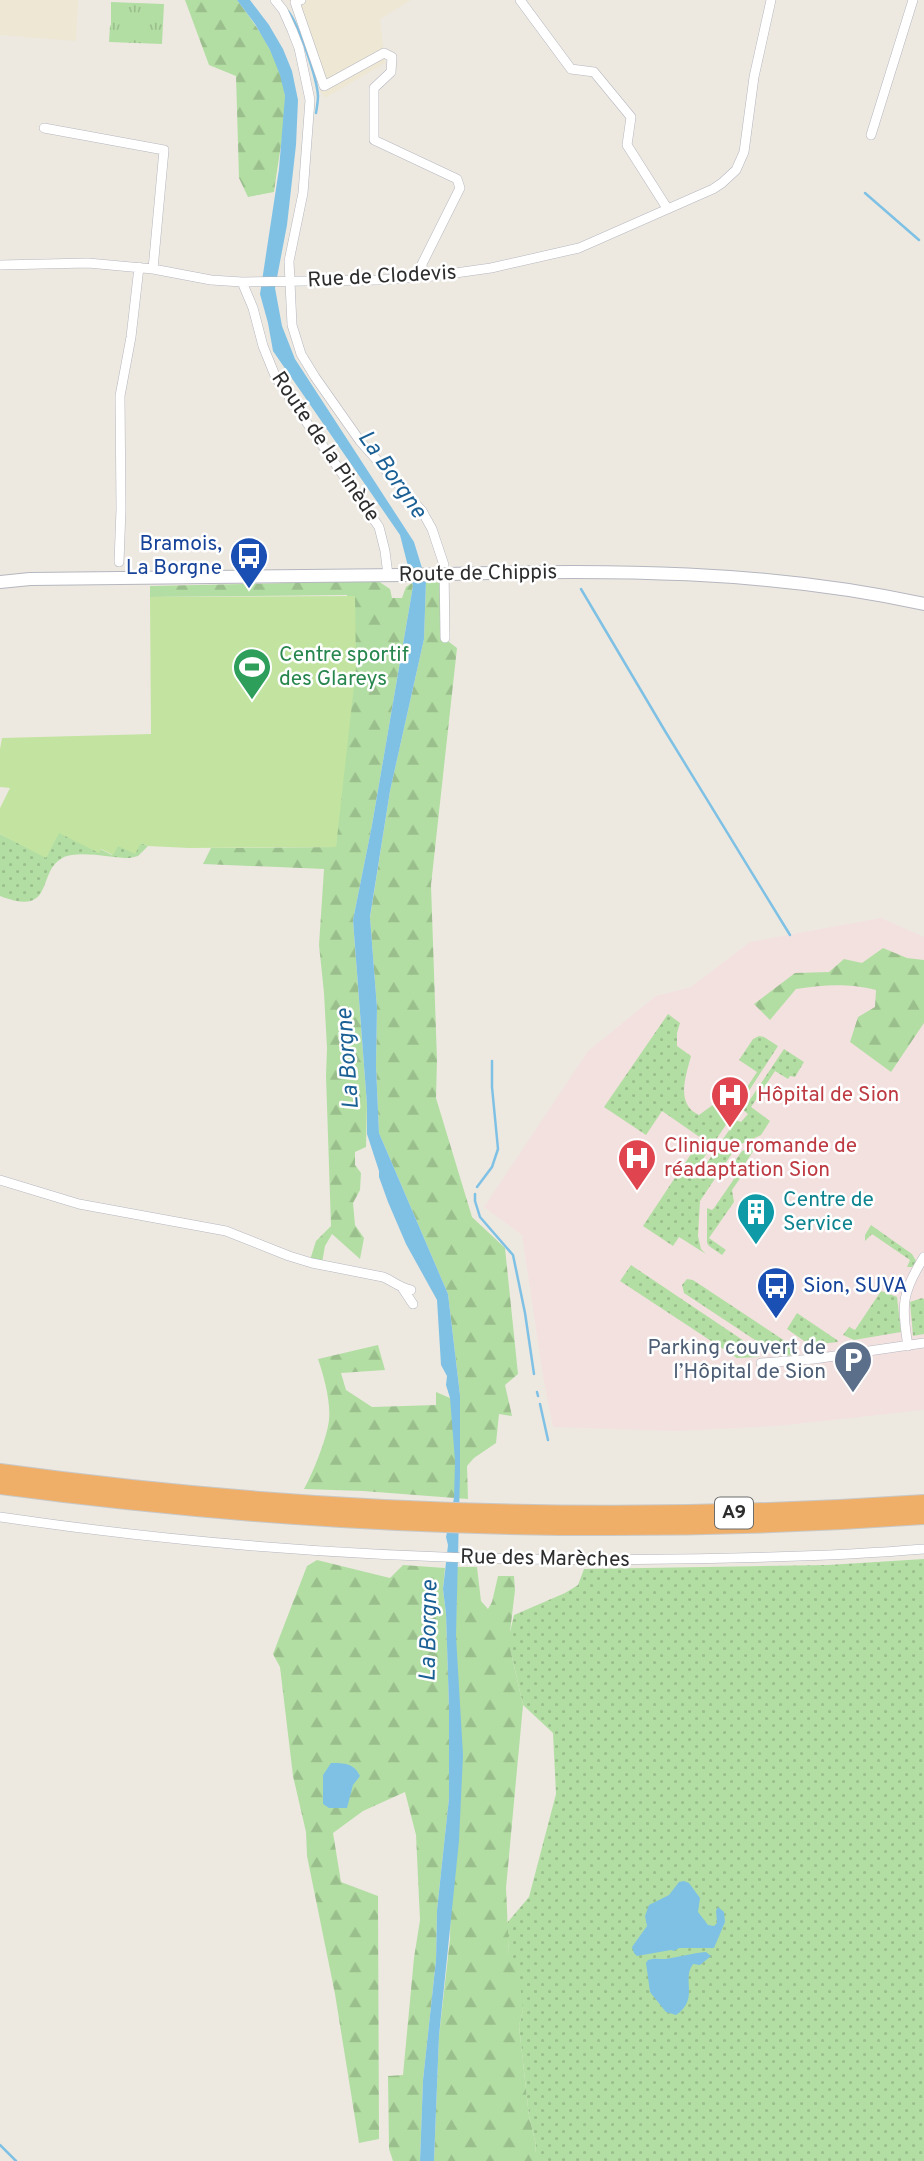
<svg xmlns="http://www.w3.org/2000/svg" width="924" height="2161" viewBox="0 0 924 2161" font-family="Overpass,sans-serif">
<defs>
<pattern id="grass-dots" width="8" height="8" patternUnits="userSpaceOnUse" patternTransform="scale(1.75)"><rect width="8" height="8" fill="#b3dea3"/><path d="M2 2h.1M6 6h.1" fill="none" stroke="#9abf8d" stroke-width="1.8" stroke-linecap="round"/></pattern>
<pattern id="forest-firs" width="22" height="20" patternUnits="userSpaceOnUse" patternTransform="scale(1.75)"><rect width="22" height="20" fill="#b3dea3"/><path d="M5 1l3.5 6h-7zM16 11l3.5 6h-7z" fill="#9abf8d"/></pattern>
<pattern id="park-tufts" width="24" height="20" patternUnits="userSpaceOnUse" patternTransform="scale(1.75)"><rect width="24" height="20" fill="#b3dea3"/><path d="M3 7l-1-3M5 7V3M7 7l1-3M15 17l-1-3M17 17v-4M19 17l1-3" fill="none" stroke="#9abf8d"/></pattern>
</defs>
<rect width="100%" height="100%" fill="#ede9e1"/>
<path fill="#ede7d3" d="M0 0H78L76 41 0 35Z
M288 0H411L380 19 385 63 325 98 320 91 319 78 293 7Z"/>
<path fill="#f3e1e0" d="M881 918 924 937V1410L777 1426 676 1431 553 1427 543 1376 522 1235 484 1207 588 1051 656 996 691 987 750 942Z"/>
<path fill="url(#grass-dots)" d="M59 832 98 852 100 849 112 855 118 845 141 843 148 846 138 856 130 858C113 858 79 850 64 857 35 871 57 918 0 896V834L46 857Z
M668 1014 680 1023 677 1033V1046L691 1056C686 1076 675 1104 699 1115L714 1104 732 1116 694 1172 684 1165 701 1138 662 1111 646 1135 604 1107Z
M759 1036 764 1037 778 1046 741 1103 738 1101 757 1072 739 1060 753 1039Z
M784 1049 804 1062 795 1077 790 1076 788 1079 775 1071 751 1107 770 1121 761 1135 737 1146 700 1201 698 1236 701 1249 706 1254 679 1237 673 1246 643 1226 680 1170 696 1179 736 1120 741 1122 748 1114 743 1110Z
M751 1148 754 1150 744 1165 740 1162 732 1171 741 1177 732 1190 734 1202 709 1238 726 1250 722 1255 709 1246 707 1243V1208L712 1210 714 1208 734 1179 726 1174 742 1151Z
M871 1225 912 1254 916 1261 912 1267H907L910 1260 872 1234 865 1241V1235Z
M631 1265 759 1351V1357L737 1358 620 1281Z
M687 1279 693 1280 797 1349 796 1354 786 1356 776 1354 684 1293 682 1285Z
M881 1291 897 1297 901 1332 854 1340 843 1335 849 1327 855 1330Z
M922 1298 924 1299V1334L913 1336 910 1302Z
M797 1313 837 1340 838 1342 810 1345 787 1329Z
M924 1559V2161H545L535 2153 536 2145 529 2116 519 2026 523 2010 509 1954 507 1923 529 1897 556 1794 553 1733 523 1705 510 1648V1632L514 1615 565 1593 578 1585 584 1569 828 1565Z"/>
<path fill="url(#forest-firs)" d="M185 0H237C256 25 285 65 285 98 285 127 278 162 274 192L248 197 239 178 236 76 209 65Z
M378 581 390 589 392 598H402L406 587 412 583 413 586 372 825 353 920 367 1105 366 1147 355 1152V1165L361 1173 360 1190 353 1203 355 1225 364 1238 360 1259 332 1234 325 1246 322 1263 310 1260 316 1241 331 1226 326 1076 327 1048 324 993 319 945 324 869 203 864 211 848 336 847 347 595 150 597V586Z
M426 581 442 583 441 636 457 648 431 885 437 1060 436 1098 472 1217 505 1248 518 1374 505 1385 512 1416 499 1414 496 1443 474 1458 467 1466 468 1499 363 1491 304 1489C313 1473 327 1438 329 1420 331 1403 324 1376 318 1359L378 1345 385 1370 341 1373 346 1390 372 1407 436 1405V1392L450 1398 460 1395 448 1294 379 1133 376 1066 377 1008 370 918 390 791 424 639Z
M883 948 907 958 924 960V1023L891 1072 850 1042 858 1017 875 1007 876 990C846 983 825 985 796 989L770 1020 754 1004 795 973 829 972 844 959 862 963Z
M317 1560 390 1578 403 1565 445 1568 443 1589 446 1614 449 1708V1798L437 1910 436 1960 423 2080 420 2161H393L389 2149 388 2076 403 2075 414 1958 420 1920 416 1835 405 1792 363 1811 333 1833 341 1882 378 1896 379 2139 359 2143 335 1994 307 1856 306 1832 293 1776 280 1667 273 1654 307 1566Z
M457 1567H477L481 1601 488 1609 492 1602 498 1576H514L515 1590 510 1632V1648L523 1705 506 1888 509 1954 518 1966 523 2010 519 2026 529 2116 536 2145 535 2152 542 2155 546 2160 545 2161H434L439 2036 450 1939Z"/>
<path fill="url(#park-tufts)" d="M111 2 164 4 162 44 109 42 110 26 111 25Z"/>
<path fill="#c2e4a0" d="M355 596 356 668 336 847 189 848 148 846 141 843 135 854 118 846 113 855 101 849 99 853 59 833 46 858 0 834V808L10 788 0 787V749L2 738 151 734 150 597Z"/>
<path fill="#7fc1e5" d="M237 0H250L269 25 283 49 292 71 298 100 296 145 287 225 275 288 282 326 295 359 414 542 426 581 424 639 390 791 370 917 377 1008 376 1066 379 1133 448 1294 460 1395V1475L456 1636 463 1755 459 1841 439 2036 434 2161H420L423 2080 436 1960 437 1910 449 1798V1708L446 1614 443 1589 448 1545 446 1537 454 1498 455 1461 450 1398 446 1385 447 1376 441 1365 437 1300 406 1244 388 1202 379 1177V1171L367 1134V1105L353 920 372 825 413 586 400 535 273 351 268 323 260 294 279 169 285 96 280 75 270 50 255 24Z
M331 1763C344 1763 354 1763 360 1776L353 1785 347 1808H329L323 1804V1775Z
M684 1881 689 1883 700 1898 698 1912 708 1925 714 1926 717 1923 716 1911 718 1907 724 1912 725 1922 714 1948H679L674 1951 671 1950 637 1956 634 1953 632 1947 647 1926 645 1916 649 1905 669 1895 679 1882Z
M706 1952 711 1956 700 1965 693 1964C681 1980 700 1999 676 2015L666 2012 650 1992 646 1963 648 1960C654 1958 659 1959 665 1959 679 1957 692 1953 706 1952Z"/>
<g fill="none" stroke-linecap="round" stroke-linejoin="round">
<path stroke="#7fc1e5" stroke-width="2.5" d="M288 11C299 25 317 78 318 96 318 101 317 107 316 113
M865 193 919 240
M581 589 665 731 790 935
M477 1187 492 1167 498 1149 492 1087V1061
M475 1194V1201L480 1217 513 1255 525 1313 534 1374
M537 1392 538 1396
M540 1404 548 1440
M0 2145 16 2161"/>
<defs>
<path id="street" d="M275 0 283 10 292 30 299 48 310 100 303 193 289 261 292 325 301 354 315 377 360 441 422 511 432 529 444 565 445 638
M301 0 295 2 324 86 384 53 392 57 391 72 374 88V140L457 179 460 188 422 264 423 277
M520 0 571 69 594 72 631 117 627 145 667 208
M44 128 164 150 153 269
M871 135 913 0
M0 265 88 263 153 269 211 280 242 282 378 280 434 276 491 268 579 248 713 189 722 183 736 170 744 152 754 77 771 0
M242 282 253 308 263 346 276 378 379 527 385 551 388 575
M119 562 121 509 120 396 131 337 139 267
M0 1180 79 1204 226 1231 289 1256 312 1263 383 1277C393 1281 400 1288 411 1290
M403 1289 413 1304
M908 1346C901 1305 902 1292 924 1257
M761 1363 814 1359 924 1343
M0 1517C224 1550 449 1563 675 1559 758 1558 841 1556 924 1549"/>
<path id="secondary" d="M449 574C608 569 768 570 924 604
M0 582 30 579 404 575"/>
<path id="highway" d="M0 1472C307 1514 615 1524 924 1503
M0 1486C307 1527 615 1538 924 1516"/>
</defs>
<use href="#street" stroke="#b5b6bf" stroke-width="10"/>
<use href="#secondary" stroke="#b5b6bf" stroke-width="14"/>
<use href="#highway" stroke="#c8c8c8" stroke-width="18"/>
<use href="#street" stroke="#fff" stroke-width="9"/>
<use href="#secondary" stroke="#fff" stroke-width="12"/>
<use href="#highway" stroke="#f0af69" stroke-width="16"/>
<defs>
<path id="secondary-bridge" d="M404 575 449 574"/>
</defs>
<use href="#secondary-bridge" stroke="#b5b6bf" stroke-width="14" stroke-linecap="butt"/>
<use href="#secondary-bridge" stroke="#fff" stroke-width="12"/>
</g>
<defs>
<symbol id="bus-pin" viewBox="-11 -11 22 30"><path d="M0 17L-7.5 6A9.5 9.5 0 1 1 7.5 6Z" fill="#1a4fb4" stroke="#fff"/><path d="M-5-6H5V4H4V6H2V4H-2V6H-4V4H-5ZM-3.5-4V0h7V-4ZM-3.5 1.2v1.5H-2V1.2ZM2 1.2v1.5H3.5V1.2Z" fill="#fff"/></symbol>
<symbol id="stadium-pin" viewBox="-11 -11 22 30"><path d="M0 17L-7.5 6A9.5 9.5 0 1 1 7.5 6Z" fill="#2e9e5b" stroke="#fff"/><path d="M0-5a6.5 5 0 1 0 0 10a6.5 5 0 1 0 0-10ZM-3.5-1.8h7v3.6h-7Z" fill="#fff"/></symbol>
<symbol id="hospital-pin" viewBox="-11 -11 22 30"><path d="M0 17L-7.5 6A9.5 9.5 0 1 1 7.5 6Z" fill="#e0444e" stroke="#fff"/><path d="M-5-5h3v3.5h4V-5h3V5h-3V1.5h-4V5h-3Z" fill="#fff"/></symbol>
<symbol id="building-pin" viewBox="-11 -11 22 30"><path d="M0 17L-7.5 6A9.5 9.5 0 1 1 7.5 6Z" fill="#0f9aa8" stroke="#fff"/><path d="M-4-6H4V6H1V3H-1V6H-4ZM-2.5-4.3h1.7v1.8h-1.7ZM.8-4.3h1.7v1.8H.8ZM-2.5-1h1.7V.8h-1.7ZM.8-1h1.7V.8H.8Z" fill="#fff"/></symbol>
<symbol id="parking-pin" viewBox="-11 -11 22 30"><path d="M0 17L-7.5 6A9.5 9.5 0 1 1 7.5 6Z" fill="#5c6f8a" stroke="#fff"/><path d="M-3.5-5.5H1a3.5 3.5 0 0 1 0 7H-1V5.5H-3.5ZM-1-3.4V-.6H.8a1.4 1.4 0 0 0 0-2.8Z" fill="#fff"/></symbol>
</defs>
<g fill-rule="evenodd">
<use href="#bus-pin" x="227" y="534" width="44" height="60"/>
<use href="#stadium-pin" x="230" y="645" width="44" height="60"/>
<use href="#hospital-pin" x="708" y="1073" width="44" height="60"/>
<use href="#hospital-pin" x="615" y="1136" width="44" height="60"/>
<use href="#building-pin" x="734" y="1190" width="44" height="60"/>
<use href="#bus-pin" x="754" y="1264" width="44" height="60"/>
<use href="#parking-pin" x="831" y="1338" width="44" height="60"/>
</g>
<g text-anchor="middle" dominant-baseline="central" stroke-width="5" stroke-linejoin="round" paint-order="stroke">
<rect fill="#fff" stroke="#6c6c6c" stroke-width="2" x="715" y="1497.5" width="38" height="31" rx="5"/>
<g font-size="19" font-weight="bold" fill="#2d2d2d">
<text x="734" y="1513">A9</text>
</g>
<g font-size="21" fill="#2d2d2d" stroke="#fff">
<text transform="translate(382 277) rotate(-3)">Rue de Clodevis</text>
<text transform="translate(325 447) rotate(56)">Route de la Pinède</text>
<text transform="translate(478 574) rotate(-1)">Route de Chippis</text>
<text transform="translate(545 1559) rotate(1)">Rue des Marèches</text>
</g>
<g font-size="21" fill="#164399" stroke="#fff" text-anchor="end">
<text x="222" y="544">Bramois,<tspan x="222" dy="24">La Borgne</tspan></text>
<text x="803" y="1286" text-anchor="start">Sion, SUVA</text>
</g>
<g font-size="21" fill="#27864d" stroke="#fff" text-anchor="start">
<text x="279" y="655">Centre sportif<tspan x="279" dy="24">des Glareys</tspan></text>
</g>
<g font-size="21" fill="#be3a42" stroke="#fff" text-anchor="start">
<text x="757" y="1095">Hôpital de Sion</text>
<text x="664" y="1146">Clinique romande de<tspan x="664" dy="24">réadaptation Sion</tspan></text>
</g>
<g font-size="21" fill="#0d838f" stroke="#fff" text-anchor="start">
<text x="783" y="1200">Centre de<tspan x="783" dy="24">Service</tspan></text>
</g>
<g font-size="21" fill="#4e5e75" stroke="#fff" text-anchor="end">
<text x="826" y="1348">Parking couvert de<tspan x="826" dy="24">l’Hôpital de Sion</tspan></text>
</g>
<g font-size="23" font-style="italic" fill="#1a6095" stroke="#fff">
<text transform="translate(391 475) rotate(55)">La Borgne</text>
<text transform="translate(349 1059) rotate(-94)">La Borgne</text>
<text transform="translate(430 1631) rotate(-89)">La Borgne</text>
</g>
</g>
</svg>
